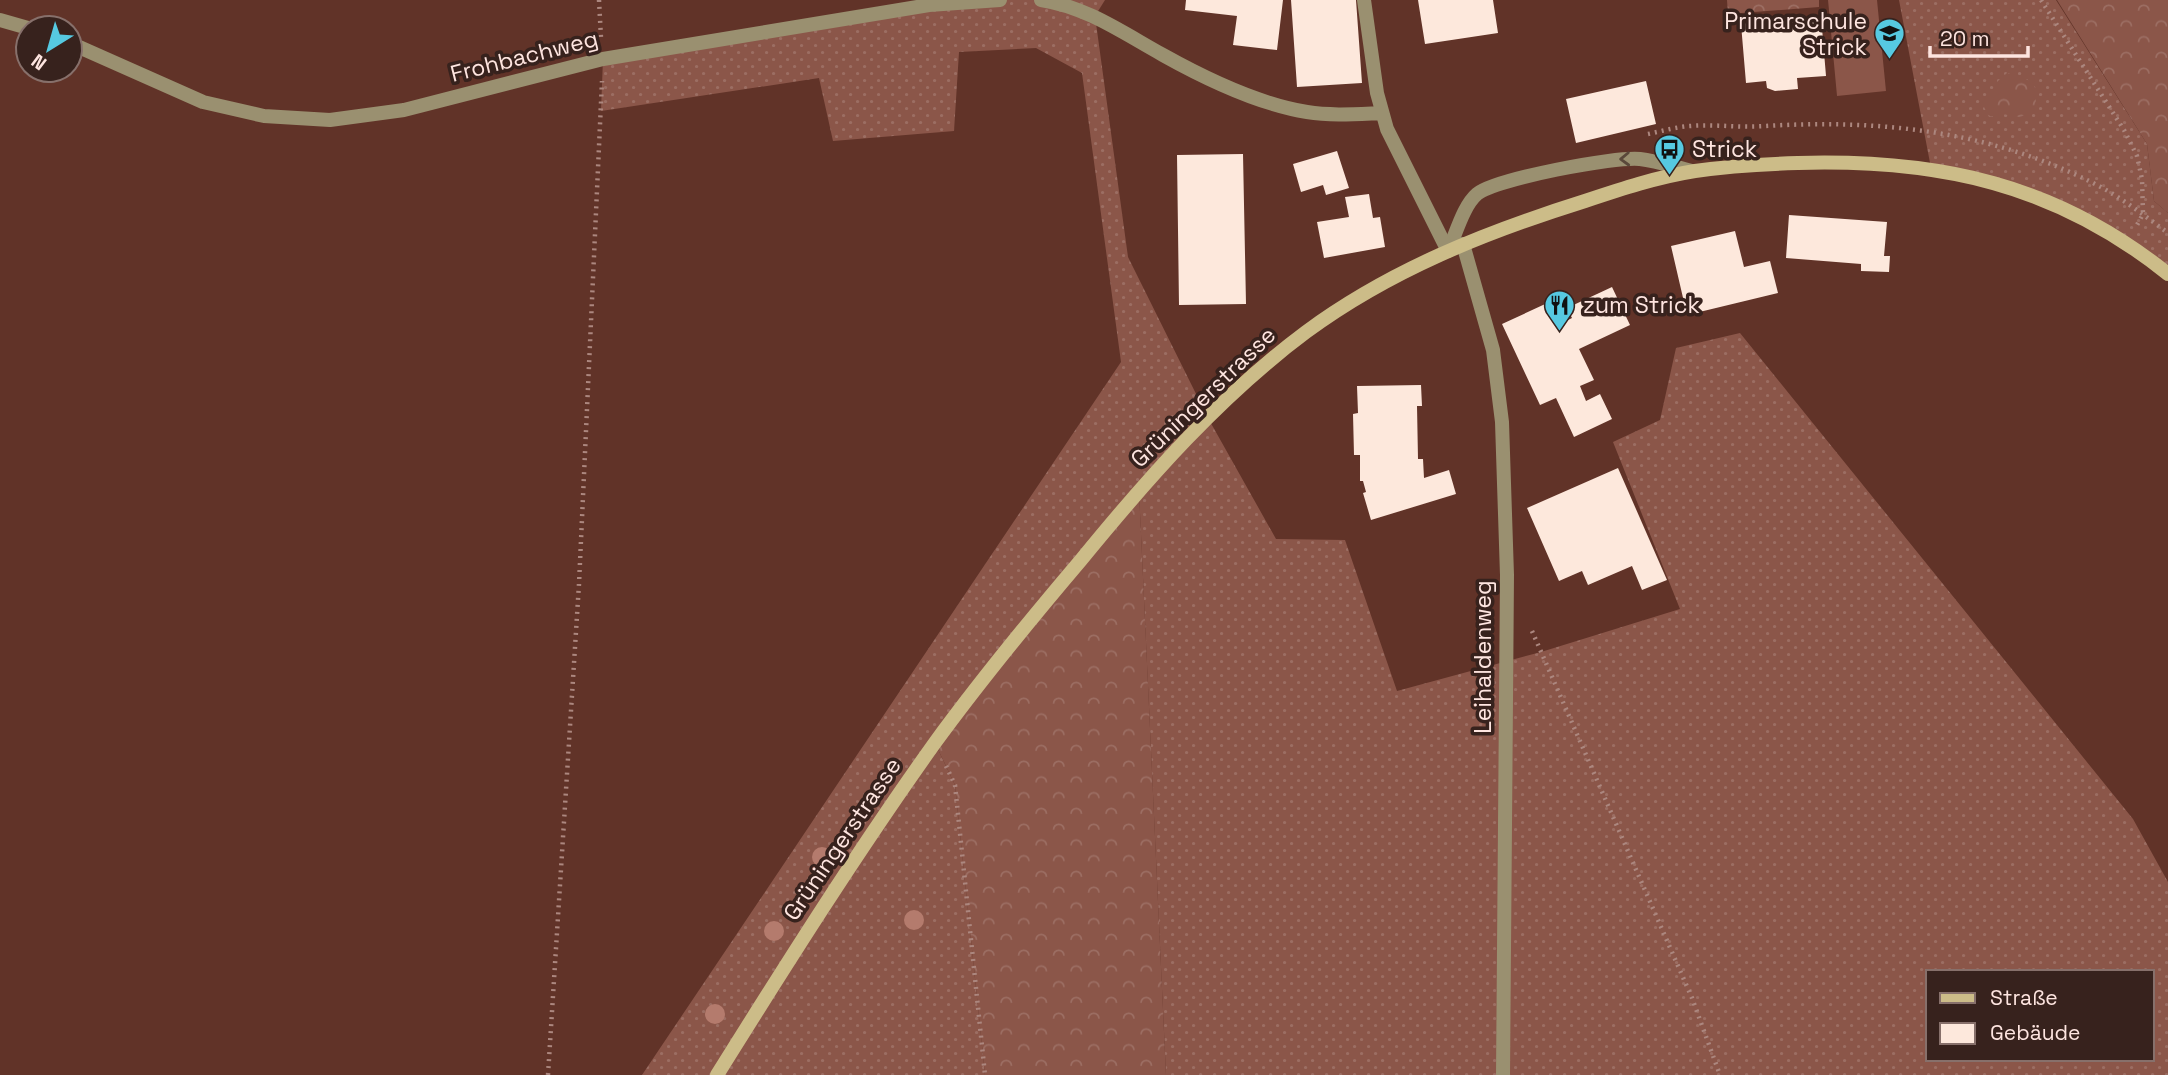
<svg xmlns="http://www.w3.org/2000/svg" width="2168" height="1075" viewBox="0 0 2168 1075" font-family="'Space Grotesk',sans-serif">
<defs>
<pattern id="grass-dots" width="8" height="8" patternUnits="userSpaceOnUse" patternTransform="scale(1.75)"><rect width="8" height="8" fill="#8b5649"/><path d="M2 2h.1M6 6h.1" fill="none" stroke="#9c6e63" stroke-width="1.8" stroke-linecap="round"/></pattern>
<pattern id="forest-crowns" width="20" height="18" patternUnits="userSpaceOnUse" patternTransform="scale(1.75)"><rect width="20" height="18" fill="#8b5649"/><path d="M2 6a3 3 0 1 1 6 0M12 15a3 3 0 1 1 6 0" fill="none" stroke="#9c6e63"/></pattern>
</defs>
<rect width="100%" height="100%" fill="#613328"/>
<path fill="url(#grass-dots)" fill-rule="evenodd" d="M1000 0H1105L1095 16 1128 257 1208 418 1276 539 1345 540 1397 691 1541 652 1680 609 1613 442 1660 420 1676 348 1740 333 2133 819 2168 882V1075H1166L1139 491 935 743 955 785 985 1075H642L1121 362 1082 73 1036 48 959 52 954 131 833 141 819 78 601 111 603 59ZM1928 972H2152V1059H1928Z
M1899 0H2056L2147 144 2154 201 2168 213V274L2091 221 1931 168Z"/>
<path fill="url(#forest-crowns)" d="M1727 0H1819V7L1728 14Z
M2057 0H2168V213L2154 201 2147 144Z
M2007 73C2029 78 2042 83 2034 108L2021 117 2003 114 1989 117 1981 101 1993 96 1998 81Z
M1139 490 1166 1075H985L955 785 935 743Z"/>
<path fill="#8b5649" d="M1828 0H1877L1886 91 1837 96Z"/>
<path fill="#fde8dc" d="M1186 0H1283L1277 50 1233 45 1237 16 1185 10Z
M1291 0H1356L1362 83 1297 87Z
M1418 0H1493L1498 33 1425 44Z
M1821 16 1826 76 1797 78 1798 89 1775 91 1767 88 1766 81 1746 83 1741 24Z
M1646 81 1656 124 1576 143 1566 99Z
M1337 151 1349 188 1326 195 1323 185 1301 192 1293 164Z
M1243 154 1246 304 1179 305 1177 155Z
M1369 194 1373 218 1380 217 1385 247 1324 258 1317 222 1349 217 1345 197Z
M1789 215 1887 222 1884 256H1890L1889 272 1861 271V264L1786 258Z
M1735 231 1744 267 1770 261 1778 293 1687 315 1671 246Z
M1612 287 1630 325 1579 349 1594 380 1580 386 1586 401 1600 394 1612 419 1574 437 1556 398 1540 405 1502 324 1556 299 1566 321 1572 318 1567 308Z
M1421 385 1422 406H1417L1418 459H1423L1424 478 1449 470 1456 494 1371 520 1363 493 1366 492 1363 481H1360V455H1354L1353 414 1358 413 1357 386Z
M1618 468 1667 580 1642 590 1632 566 1588 585 1582 571 1559 581 1527 508Z"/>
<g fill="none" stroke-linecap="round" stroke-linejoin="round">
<path stroke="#ac877f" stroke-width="4.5" stroke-dasharray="2 5" stroke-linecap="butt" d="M599 0 601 38
M2041 0 2124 130 2137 156 2142 179 2143 214 2137 225
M1648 134C1662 131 1676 127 1690 126 1715 124 1740 128 1765 126 1881 119 1992 131 2097 185 2122 198 2145 216 2168 233
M1532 631 1692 998 1720 1075
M946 766 955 785 985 1075
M548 1075 579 584 602 81"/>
<path stroke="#9a9070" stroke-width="14" d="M1448 251C1456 234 1463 206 1477 194 1495 179 1616 156 1640 159 1657 161 1675 167 1692 171"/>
<path stroke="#9a9070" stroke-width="14" d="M1041 0C1087 7 1123 33 1163 55 1206 79 1257 104 1307 112 1331 116 1357 114 1382 113
M1364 0 1377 93 1387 129 1448 251
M0 20 28 28
M70 43 203 102 264 116 330 120 404 110 603 59 929 5 1000 0
M1463 244 1493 350 1502 422 1507 575 1503 1075"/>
<path stroke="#ccbc88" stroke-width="14" d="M717 1075C787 963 857 852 934 744 980 681 1030 620 1081 560 1148 478 1220 396 1306 332 1390 270 1486 232 1585 201 1621 189 1657 177 1695 171 1729 166 1764 164 1798 163 1939 159 2056 184 2168 274"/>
</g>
<g fill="#b47b6d">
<circle cx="822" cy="857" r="10"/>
<circle cx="914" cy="920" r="10"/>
<circle cx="774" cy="931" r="10"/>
<circle cx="715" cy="1014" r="10"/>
</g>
<defs><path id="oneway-chevron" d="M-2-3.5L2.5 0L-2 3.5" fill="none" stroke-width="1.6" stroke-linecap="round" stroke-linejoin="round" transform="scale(1.75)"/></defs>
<use stroke="#5a483a" href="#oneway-chevron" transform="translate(1625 159) rotate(178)"/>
<defs>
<symbol id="school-pin" viewBox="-11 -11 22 30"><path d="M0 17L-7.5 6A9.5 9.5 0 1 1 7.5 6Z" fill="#56c9e1" stroke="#37221d"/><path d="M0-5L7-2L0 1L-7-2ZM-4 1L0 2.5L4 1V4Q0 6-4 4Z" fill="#111"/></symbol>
<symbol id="bus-pin" viewBox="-11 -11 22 30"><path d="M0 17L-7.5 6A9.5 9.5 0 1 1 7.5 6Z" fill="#56c9e1" stroke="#37221d"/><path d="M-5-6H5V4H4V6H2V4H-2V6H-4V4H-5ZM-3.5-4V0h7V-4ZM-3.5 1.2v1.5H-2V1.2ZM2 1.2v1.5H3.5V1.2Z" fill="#111"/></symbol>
<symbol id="restaurant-pin" viewBox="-11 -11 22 30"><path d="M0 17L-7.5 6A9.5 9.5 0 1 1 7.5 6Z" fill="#56c9e1" stroke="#37221d"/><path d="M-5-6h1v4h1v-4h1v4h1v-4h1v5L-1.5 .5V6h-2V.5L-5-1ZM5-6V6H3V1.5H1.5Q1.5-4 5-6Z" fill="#111"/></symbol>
</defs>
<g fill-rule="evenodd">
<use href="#school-pin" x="1872" y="16" width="35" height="47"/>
<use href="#bus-pin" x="1652" y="132" width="35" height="47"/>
<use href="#restaurant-pin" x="1542" y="288" width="35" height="47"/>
</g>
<g text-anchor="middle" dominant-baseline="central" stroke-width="7" stroke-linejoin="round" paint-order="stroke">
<g font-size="23" fill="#fee5e0" stroke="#37221d" text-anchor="start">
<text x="1867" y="21" text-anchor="end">Primarschule<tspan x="1867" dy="26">Strick</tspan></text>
<text x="1692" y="149">Strick</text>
<text x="1583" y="305">zum Strick</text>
</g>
<g font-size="23" fill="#fee5e0" stroke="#37221d">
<text transform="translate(524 56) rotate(-14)">Frohbachweg</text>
<text transform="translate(1203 397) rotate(-44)">Grüningerstrasse</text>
<text transform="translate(1483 657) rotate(-90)">Leihaldenweg</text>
<text transform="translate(842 839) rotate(-56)">Grüningerstrasse</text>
</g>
</g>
<rect x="1926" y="970" width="228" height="91" fill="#37221d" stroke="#87706b" stroke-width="2"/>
<rect x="1940" y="993" width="35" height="10" fill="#ccbc88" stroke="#87706b" stroke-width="2"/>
<text x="1990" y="1005" font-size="21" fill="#fee5e0">Straße</text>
<rect x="1940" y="1023" width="35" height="21" fill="#fde8dc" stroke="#87706b" stroke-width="2"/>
<text x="1990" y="1040" font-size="21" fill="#fee5e0">Gebäude</text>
<g transform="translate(49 49) rotate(217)"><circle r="33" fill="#37221d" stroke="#87706b" stroke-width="2"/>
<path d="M0-5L12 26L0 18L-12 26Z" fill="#56c9e1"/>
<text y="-10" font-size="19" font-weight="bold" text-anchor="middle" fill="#fee5e0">N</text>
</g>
<path d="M1930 46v10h98v-10" fill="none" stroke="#fee5e0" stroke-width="3.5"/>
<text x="1940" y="46" font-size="21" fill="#fee5e0" stroke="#37221d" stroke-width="5" paint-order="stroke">20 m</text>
</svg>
